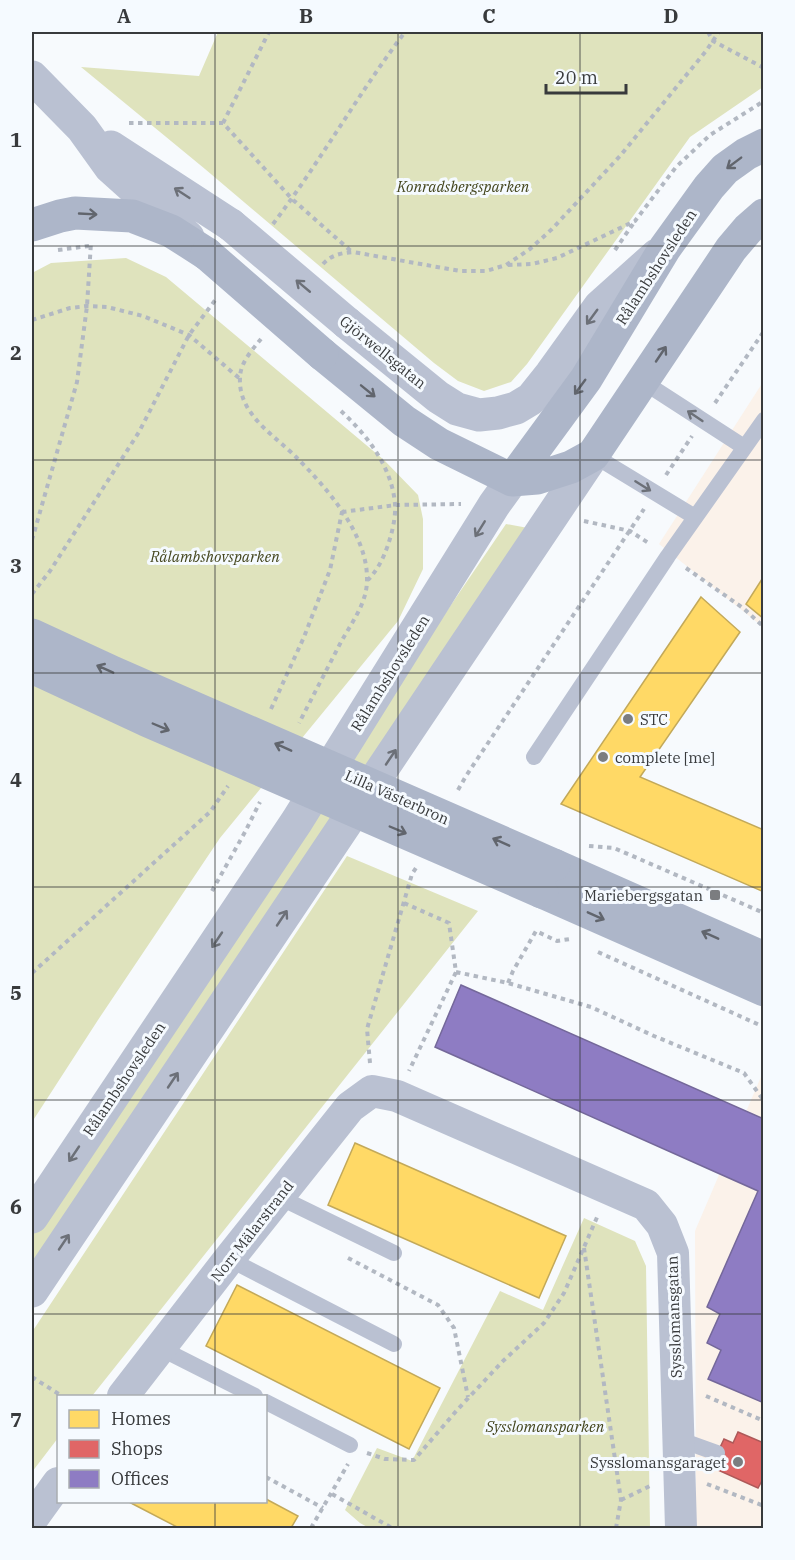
<svg xmlns="http://www.w3.org/2000/svg" width="795" height="1560" viewBox="0 0 795 1560" font-family="'IBM Plex Serif',serif">
<rect width="100%" height="100%" fill="#f7fafd"/>
<path fill="#fbf2ea" d="M763 382V627L659 544Z
M763 1072V1528H696L695 1231Z"/>
<path fill="#dfe3bd" d="M218 32H763V87L690 137 527 364 511 382 484 391 458 381 434 363 205 169 81 67 199 76Z
M126 258 166 277 384 460 418 495 423 519V569L398 621 220 838 98 1020 32 1122V273L51 263Z
M506 524 528 528 32 1263V1228L304 821Z
M347 856 478 911 92 1396H58V1438L32 1472V1332Z
M584 1218 635 1241 646 1266 650 1528H369L360 1523 345 1510 377 1448 412 1461 500 1291 543 1310Z"/>
<path fill="#ffd966" stroke="#c3a959" stroke-width="1.5" d="M764 576V619L746 604Z
M701 597 740 632 640 777 764 830V892L561 804Z
M355 1143 566 1236 539 1298 328 1205Z
M237 1285 440 1388 409 1449 206 1346Z
M266 1499 298 1516 291 1528H179L129 1502H266Z"/>
<path fill="#e06666" stroke="#ae5959" stroke-width="1.5" d="M738 1432 764 1443V1477L758 1488 711 1467 724 1439 733 1443Z"/>
<path fill="#8e7cc3" stroke="#74689a" stroke-width="1.5" d="M461 985 764 1119V1403L708 1379 721 1350 707 1343 720 1314 707 1307 758 1191 435 1047Z"/>
<g fill="none" stroke-linecap="round" stroke-linejoin="round">
<path stroke="#b2b8c2" stroke-width="4" stroke-dasharray="4.5 4.5" stroke-linecap="butt" d="M708 32 713 41 764 68
M129 123H223L292 199 352 252
M223 123 269 32
M273 224C320 162 358 94 405 32
M58 250 89 246
M615 250 635 221
M323 264C331 255 341 253 353 252L460 271H486L506 265 530 249 552 229 620 156 706 51 719 32
M508 265 532 264 557 258 635 221 676 167 710 135 764 101
M32 320 70 308 87 306 107 307 143 316 189 335 239 378
M261 339C252 350 240 363 240 378 238 414 274 435 296 457 326 487 368 534 367 580 367 603 352 622 341 642 327 669 313 696 299 723
M715 403 764 331
M341 411C367 435 392 467 395 504 396 517 392 533 388 545 383 559 378 569 368 580
M666 475 692 436
M342 512 396 505 461 504
M584 521 630 531 650 544
M32 540 77 382 87 306 91 242
M686 568 743 608 764 627
M32 594 50 571 139 432 189 335 216 299
M271 709 304 637 330 570 342 512
M458 790 466 776 644 509
M589 846 614 848 764 913
M212 891 245 832 260 802
M404 903 449 923 456 972 409 1071
M598 952 764 1027
M456 972 508 983 591 1007 654 1036 744 1073 764 1101
M32 973 210 812 228 786
M508 983 513 971 536 931 557 941 570 939
M370 1063 367 1029 412 874 416 868
M584 1248 621 1500 616 1528
M348 1258 438 1305 454 1328 468 1397
M32 1377 62 1396
M706 1396 764 1421
M367 1453 385 1459 414 1460 458 1409 503 1361 544 1323 564 1293 598 1215
M266 1477 323 1508
M707 1484 764 1506
M332 1494 392 1528
M621 1500 650 1486
M311 1528 348 1464"/>
<path stroke="#bac1d2" stroke-width="16" d="M642 381 744 447
M593 455 695 517
M534 757 668 556 764 420
M279 1197 394 1253
M229 1259 394 1344
M160 1348 255 1396
M266 1402 350 1445
M678 1439 717 1453"/>
<path stroke="#bac1d2" stroke-width="32" d="M123 1396 229 1259 350 1107 372 1091 397 1096 646 1205 662 1225 673 1253 681 1528
M32 1519 58 1483"/>
<path stroke="#bac1d2" stroke-width="33" d="M32 77 82 128 110 167 188 237
M111 147 231 225
M347 323 438 397 457 409 479 415 498 413 516 408 531 399 551 374 600 306 657 255
M32 1217 297 821 494 505 512 480
M32 1291 593 455"/>
<path stroke="#adb6c9" stroke-width="33" d="M32 225 60 216 75 213 132 216 171 231 207 254
M322 354 404 421 439 444 512 480 537 478 571 467 593 455 731 249 748 229 764 215
M512 480 586 379 665 248 709 187 725 169 746 154 764 145
M554 865 764 958
M542 892 764 990"/>
<path stroke="#bac1d2" stroke-width="33" d="M231 225 347 323"/>
<path stroke="#adb6c9" stroke-width="33" d="M207 254 322 354
M32 635 112 672 554 865
M32 667 146 720 542 892"/>
</g>
<defs><path id="oneway-shaft" d="M-6 0H5M1.5-3L5.5 0L1.5 3" fill="none" stroke-width="1.6" stroke-linecap="round" stroke-linejoin="round" transform="scale(1.5)"/></defs>
<g stroke="#61656d">
<use href="#oneway-shaft" transform="translate(734 163) rotate(143)"/>
<use href="#oneway-shaft" transform="translate(88 214) rotate(3)"/>
<use href="#oneway-shaft" transform="translate(661 354) rotate(-56)"/>
<use href="#oneway-shaft" transform="translate(580 387) rotate(126)"/>
<use href="#oneway-shaft" transform="translate(368 391) rotate(39)"/>
<use href="#oneway-shaft" transform="translate(105 669) rotate(-156)"/>
<use href="#oneway-shaft" transform="translate(161 727) rotate(23)"/>
<use href="#oneway-shaft" transform="translate(283 747) rotate(-156)"/>
<use href="#oneway-shaft" transform="translate(398 830) rotate(23)"/>
<use href="#oneway-shaft" transform="translate(501 842) rotate(-156)"/>
<use href="#oneway-shaft" transform="translate(596 916) rotate(24)"/>
<use href="#oneway-shaft" transform="translate(710 935) rotate(-156)"/>
</g>
<g stroke="#6c7078">
<use href="#oneway-shaft" transform="translate(182 193) rotate(-147)"/>
<use href="#oneway-shaft" transform="translate(303 286) rotate(-140)"/>
<use href="#oneway-shaft" transform="translate(592 317) rotate(126)"/>
<use href="#oneway-shaft" transform="translate(695 416) rotate(-146)"/>
<use href="#oneway-shaft" transform="translate(643 486) rotate(32)"/>
<use href="#oneway-shaft" transform="translate(480 529) rotate(122)"/>
<use href="#oneway-shaft" transform="translate(391 757) rotate(-56)"/>
<use href="#oneway-shaft" transform="translate(282 918) rotate(-56)"/>
<use href="#oneway-shaft" transform="translate(217 940) rotate(124)"/>
<use href="#oneway-shaft" transform="translate(173 1080) rotate(-56)"/>
<use href="#oneway-shaft" transform="translate(74 1154) rotate(124)"/>
<use href="#oneway-shaft" transform="translate(64 1242) rotate(-56)"/>
</g>
<path fill="none" stroke="#383a3c" stroke-width="1.5" stroke-opacity="0.55" d="M215 32V1396M398 32V1528M580 32V1528M32 246H764M32 460H764M32 673H764M32 887H764M32 1100H764M32 1314H764M215 1502V1528"/>
<g fill="#7b7d80" stroke="#f5faff" stroke-width="2">
<circle cx="628" cy="719" r="6"/>
<circle cx="603" cy="757" r="6"/>
<rect x="709" y="889" width="12" height="12" rx="3"/>
<circle cx="738" cy="1462" r="6"/>
</g>
<g text-anchor="middle" dominant-baseline="central" stroke-width="6" stroke-linejoin="round" paint-order="stroke">
<g font-size="15" font-style="italic" fill="#44461e" stroke="#f5faff">
<text x="463" y="186">Konradsbergsparken</text>
<text x="215" y="556">Rålambshovsparken</text>
<text x="545" y="1426">Sysslomansparken</text>
</g>
<g font-size="15" fill="#383a3c" stroke="#f5faff">
<text transform="translate(656 267) rotate(-57)">Rålambshovsleden</text>
<text transform="translate(383 352) rotate(39)">Gjörwellsgatan</text>
<text transform="translate(390 673) rotate(-58)">Rålambshovsleden</text>
<text transform="translate(397 797) rotate(24)">Lilla Västerbron</text>
<text transform="translate(124 1079) rotate(-56)">Rålambshovsleden</text>
<text transform="translate(252 1231) rotate(-52)">Norr Mälarstrand</text>
<text transform="translate(674 1317) rotate(-92)">Sysslomansgatan</text>
</g>
<g font-size="15" fill="#383a3c" stroke="#f5faff" text-anchor="start">
<text x="640" y="719">STC</text>
<text x="615" y="757">complete [me]</text>
<text x="703" y="895" text-anchor="end">Mariebergsgatan</text>
<text x="726" y="1462" text-anchor="end">Sysslomansgaraget</text>
</g>
</g>
<rect width="795" height="1560" fill="none" stroke="#f5faff" stroke-width="66"/>
<rect x="57" y="1395" width="210" height="108" fill="#f5faff" stroke="#a9adb1" stroke-width="1.5"/>
<rect x="69" y="1410" width="30" height="18" fill="#ffd966" stroke="#a9adb1" stroke-width="1.5"/>
<text x="111" y="1425" font-size="18" fill="#383a3c">Homes</text>
<rect x="69" y="1440" width="30" height="18" fill="#e06666" stroke="#a9adb1" stroke-width="1.5"/>
<text x="111" y="1455" font-size="18" fill="#383a3c">Shops</text>
<rect x="69" y="1470" width="30" height="18" fill="#8e7cc3" stroke="#a9adb1" stroke-width="1.5"/>
<text x="111" y="1485" font-size="18" fill="#383a3c">Offices</text>
<path d="M546 84v9h80v-9" fill="none" stroke="#383a3c" stroke-width="3"/>
<text x="555" y="84" font-size="18" fill="#383a3c" stroke="#f5faff" stroke-width="4.5" paint-order="stroke">20 m</text>
<rect x="33" y="33" width="729" height="1494" fill="none" stroke="#383a3c" stroke-width="2"/>
<g font-size="20" text-anchor="middle" font-weight="bold" fill="#383a3c">
<text x="124" y="23">A</text>
<text x="306" y="23">B</text>
<text x="489" y="23">C</text>
<text x="671" y="23">D</text>
<text x="16" y="147">1</text>
<text x="16" y="360">2</text>
<text x="16" y="573">3</text>
<text x="16" y="787">4</text>
<text x="16" y="1000">5</text>
<text x="16" y="1214">6</text>
<text x="16" y="1427">7</text>
</g>
</svg>
